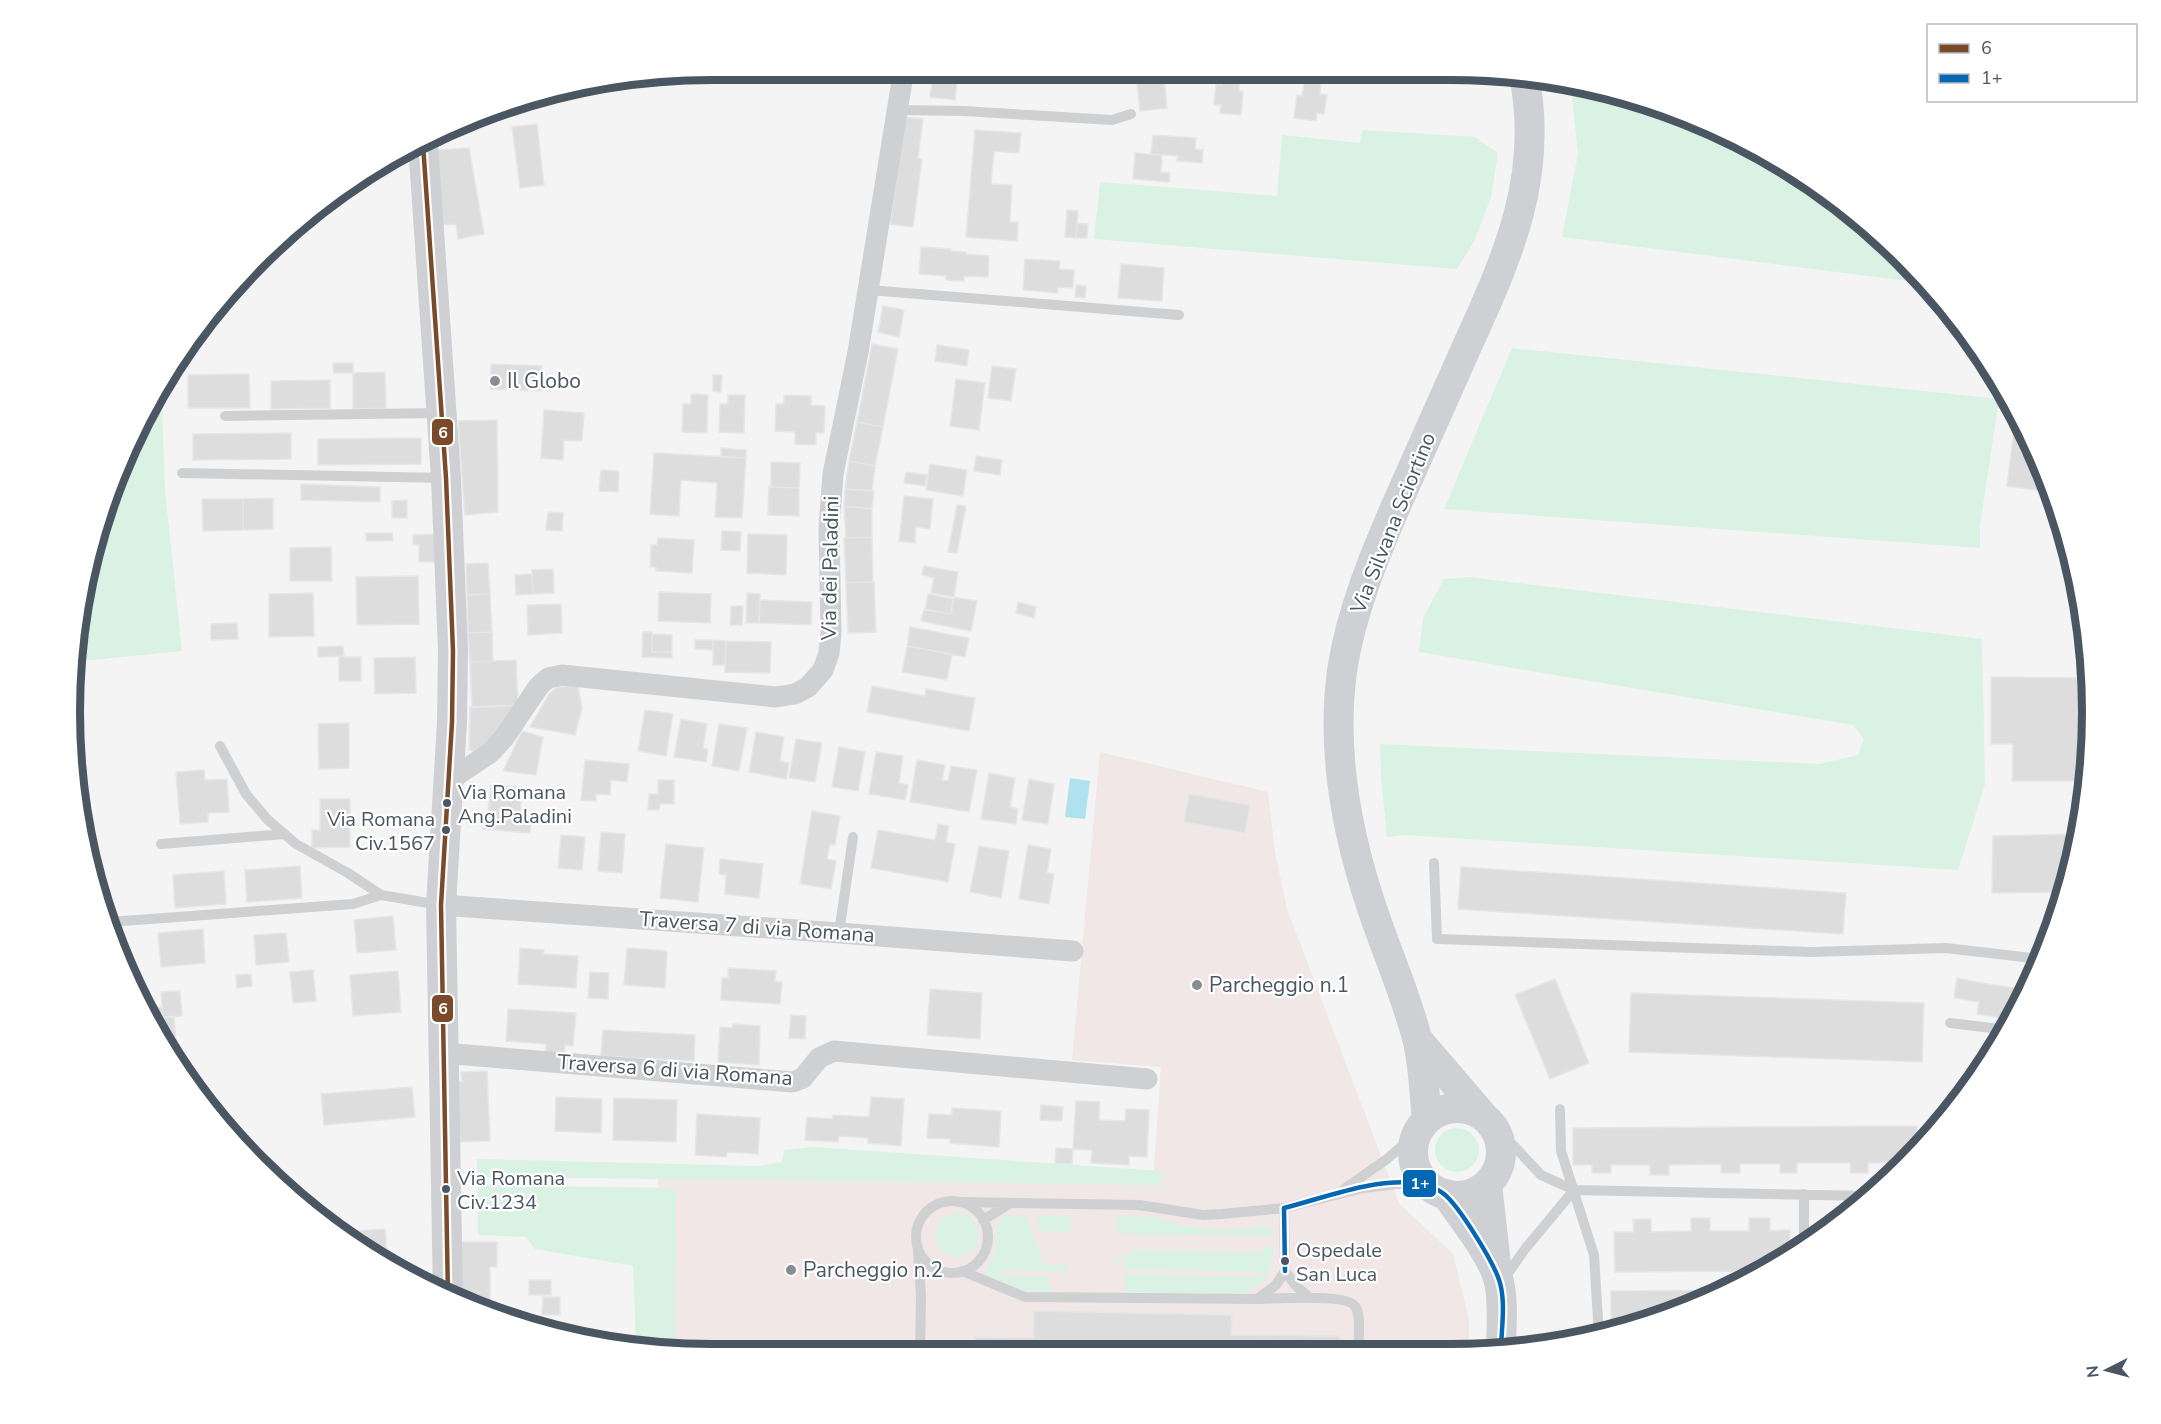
<svg xmlns="http://www.w3.org/2000/svg" width="2161" height="1424" viewBox="0 0 2161 1424" font-family="'Nunito Sans',sans-serif">
<rect width="100%" height="100%" fill="#f4f4f4"/>
<path fill="#f1e7e6" d="M1100 752 1268 792 1275 852 1287 909 1399 1203 1453 1254 1469 1319V1354L660 1350 658 1169 1153 1183 1161 1067 1072 1060Z"/>
<path fill="#d9f2e3" d="M1571 85 1695 118 1806 177 1873 228 1924 283 1562 237 1578 154Z
M1362 130 1475 137 1498 153 1491 197 1475 240 1457 269 1094 239 1100 182 1277 196 1282 135 1360 143Z
M1512 348 1999 399 1980 526V548L1444 509Z
M161 382 165 491 182 651 72 662 103 505 155 391Z
M1469 577 1982 639 1985 784 1958 870 1405 835 1387 837 1381 777 1380 744 1820 764 1858 755 1864 739 1853 725 1419 652 1423 618 1444 579Z
M1435 1150a22 22 0 1 1 44 0a22 22 0 1 1-44 0Z
M813 1147 1162 1171 1161 1185 477 1177V1159L759 1166 782 1162 784 1150Z
M478 1185 676 1188 675 1350 628 1349V1344L636 1343 633 1266 535 1249 526 1237 478 1235Z
M935 1235a22 22 0 1 1 44 0a22 22 0 1 1-44 0Z
M1006 1215H1023L1028 1219 1043 1264 1068 1265V1271L1003 1270 1002 1275 1047 1276 1052 1292 1026 1291 987 1275 985 1272 995 1252 997 1223Z
M1042 1215H1071V1232L1040 1231 1036 1220Z
M1117 1216 1152 1217 1195 1228 1218 1229H1244L1267 1225 1272 1229 1273 1236 1116 1234Z
M1263 1247H1275L1270 1267 1263 1282 1247 1292 1235 1294 1125 1293V1274L1260 1277 1261 1272 1125 1269V1261H1115V1256H1129L1130 1250 1262 1252Z"/>
<path fill="#aee2f0" d="M1070 778 1090 781 1085 819 1065 817Z"/>
<path fill="#ddddde" stroke="#e5e6e7" stroke-width="1.5" d="M933 75H958L955 100 930 97Z
M1142 75H1164L1167 108 1140 111 1137 84 1143 83Z
M1223 75H1240L1239 91H1243L1241 115 1220 113 1221 105H1214L1216 84 1222 85Z
M1300 75H1329L1328 82 1321 81 1320 94 1327 95 1324 114 1317 113 1316 121 1294 118 1297 95 1302 96 1305 76Z
M904 117 923 119 918 158 922 159 913 227 890 224Z
M537 124 544 185 520 188 512 127Z
M975 130 1021 133 1019 153 994 151 991 184 1012 185 1010 222H1018L1017 241 966 237Z
M1153 135 1196 138 1195 149 1203 150 1202 163 1177 161 1178 156 1151 154Z
M469 148 484 234 458 239 456 224 442 225 437 150Z
M1135 153 1162 155 1161 172 1170 173 1169 182 1133 179Z
M1067 210 1078 211 1076 238 1065 237Z
M1077 223 1088 224 1087 238H1076Z
M921 247 951 249V251L966 252V254L989 256 988 277 964 276V281L946 280V276L919 274Z
M1025 259 1060 261 1059 269 1074 270 1073 288 1058 287V293L1023 290Z
M1121 264 1164 268 1162 301 1118 298Z
M1076 285 1086 286 1085 298 1075 297Z
M883 306 904 310 899 337 878 332Z
M872 344 898 349 883 427 857 422Z
M937 345 969 350 967 366 935 361Z
M333 363H353V373H334Z
M491 364 542 366 541 391 490 389Z
M992 366 1016 369 1011 401 988 398Z
M385 372 386 408 353 409V373Z
M249 374 250 408H188V375Z
M713 375H722L721 392 713 391Z
M956 379 985 383 979 430 950 426Z
M330 380V408L271 409V381Z
M691 394 708 395 707 433 682 432 683 404H691Z
M728 395H745L744 433 719 432 720 404H728Z
M784 395 811 396V405L825 406 824 433H816V445L795 444V432L775 431 776 404H784Z
M544 410 584 413 582 441 564 440 563 460 541 458Z
M2016 412 2026 427 2050 492 2007 486Z
M497 420 498 512 465 515 458 421Z
M857 422 883 427 875 466 849 461Z
M291 433V459L193 460V434Z
M421 438V464L318 465V439Z
M721 448 746 450V458L721 457Z
M654 453 746 458 742 518 715 517 717 483 681 480 679 516 650 514Z
M976 456 1002 460 1000 475 974 471Z
M849 461 875 466 872 491 845 489Z
M771 462 800 463 799 488 771 487Z
M930 464 967 470 963 496 926 490Z
M601 470 619 471 618 492 599 491Z
M906 472 927 475 925 486 904 483Z
M301 484 380 487V502L301 500Z
M769 487 799 488V516L768 515Z
M845 489 874 491 872 509 844 506Z
M904 496 933 499 930 529 916 527 915 543 899 541Z
M273 498V529L243 530V499Z
M202 499H243V530L203 531Z
M407 500V518H392V501Z
M957 505 966 506 957 553 948 552Z
M844 506 872 509V537L846 538Z
M548 512 563 513 562 531 546 530Z
M722 531 741 532 740 551 721 550Z
M366 533H392L393 541H366Z
M442 534 443 562H419V545H413V535Z
M748 534 787 535 786 575 747 573Z
M872 537 873 582 846 583 844 538Z
M658 538 694 540 692 573 656 571V567H650L651 545H657Z
M331 547 332 581H290V548Z
M488 563 490 594 467 595 466 564Z
M924 566 958 572 954 597 931 593 934 578 922 575Z
M553 569 554 593 533 594 532 570Z
M532 574 533 594 516 595 515 575Z
M418 576 419 624 357 625 356 577Z
M874 582 876 632 848 633 846 583Z
M659 592 711 594 710 623 658 621Z
M313 593 314 636 269 637V594Z
M747 593 760 594 759 623H746Z
M490 594 492 632 468 633 467 595Z
M928 594 953 599 951 614 925 610Z
M954 597 977 601 971 631 921 621 924 609 951 614Z
M760 600 812 602 811 625 759 623Z
M1018 602 1036 607 1034 618 1016 613Z
M561 604 562 633 528 635 527 605Z
M731 606H743L742 625H730Z
M237 623 238 639 211 640V624Z
M910 627 969 638 965 657 907 646Z
M492 632 493 661 470 662 468 633Z
M643 632H652V652H672V658L642 657Z
M652 634 672 635V652H652Z
M695 640H713V650L695 649Z
M713 640 726 641 725 665H713Z
M726 641 771 642 770 673 725 672Z
M343 646 344 656 318 657V647Z
M907 646 952 654 947 680 902 672Z
M339 657H361V681H339Z
M415 657 416 693 375 694 374 658Z
M516 660 518 705 472 708 470 662Z
M1991 677 2090 678 2087 781H2012L2013 744H1991Z
M578 686 582 708 575 735 530 727 549 694 557 687Z
M872 686 925 696 926 689 975 698 969 731 867 712Z
M518 705 488 752 469 750 470 707Z
M645 710 673 714 666 756 638 751Z
M681 719 707 724 703 748 708 749 706 762 674 757Z
M349 723V768L319 769 318 724Z
M719 724 747 728 739 771 712 766Z
M522 731 543 737 536 775 503 771Z
M756 732 784 737 780 761 789 763 786 779 749 772Z
M796 739 822 743 815 782 789 778Z
M839 747 865 752 858 791 832 787Z
M876 752 903 756 899 783 908 785 905 800 869 794Z
M585 760 629 764 627 782 611 780 610 795 596 794V801L581 800Z
M917 760 945 765 942 780 948 781 951 766 977 770 969 812 910 802Z
M204 770 205 780 227 779 229 812 208 813V822L180 824 176 772Z
M989 773 1015 778 1010 807 1018 809 1016 824 981 819Z
M1029 779 1054 784 1048 824 1022 820Z
M658 780H674V804H660L659 810H648L649 794H658Z
M491 785 522 787 520 816 531 817 530 833 483 829 484 813H488Z
M1189 794 1250 805 1245 833 1184 822Z
M320 799H350V847L312 848V830H320Z
M812 811 840 816 835 845 830 844 827 859 836 861 831 889 800 884Z
M938 824 949 826 946 842 955 844 948 882 871 868 878 830 935 840Z
M601 832 625 834 622 873 598 871Z
M2078 834 2064 892 1992 893 1993 836Z
M561 835 585 837 582 870 558 868Z
M666 844 704 848 698 902 660 898Z
M1028 845 1051 849 1047 873 1054 874 1049 904 1019 899Z
M979 846 1009 851 1001 898 970 892Z
M720 859 763 864 759 898 725 894 726 875 719 874Z
M300 866 302 898 247 902 245 870Z
M1461 867 1846 893 1843 934 1458 909Z
M224 871 226 904 175 908 173 875Z
M393 916 396 950 357 953 354 920Z
M203 929 205 963 161 967 158 933Z
M286 933 289 962 256 965 254 935Z
M520 948 544 950 543 954 578 956 576 988 518 984Z
M627 948 667 951 665 988 624 985Z
M728 968 776 971 775 981 782 982 780 1004 721 1000 722 978H728Z
M313 970 316 1001 293 1003 290 972Z
M398 971 401 1012 353 1016 350 975Z
M590 972 609 973 608 999 588 998Z
M251 974 252 986 237 988 236 975Z
M1957 978 1982 983 2026 990 2012 1020 1977 1014 1979 1002 1954 998Z
M1555 979 1589 1063 1550 1079 1515 995Z
M930 989 982 993 980 1039 927 1035Z
M180 991 182 1016 163 1017 161 992Z
M1631 993 1924 1003 1922 1062 1629 1052Z
M162 1007 163 1023 151 1024 145 1009Z
M508 1009 576 1013 573 1046 565 1045 564 1059 545 1057 546 1044 506 1041Z
M791 1015 806 1016 805 1039 789 1038Z
M163 1017H174L178 1065 155 1034 151 1024 163 1023Z
M733 1024 760 1026 759 1065 718 1062 720 1027 732 1028Z
M603 1030 695 1035 694 1061 601 1056Z
M487 1071 490 1141 455 1142 453 1082 462 1081 461 1072Z
M412 1087 415 1117 324 1125 321 1094Z
M556 1097 602 1099 601 1133 555 1131Z
M871 1097 904 1099 901 1146 868 1143V1138L839 1136 838 1142 805 1140 807 1117 832 1119 833 1115 869 1117Z
M614 1098 677 1100 676 1142 613 1140Z
M1076 1101 1100 1102 1099 1120 1125 1121 1126 1109 1149 1110 1147 1157 1129 1156V1165L1091 1163 1092 1150 1073 1149Z
M1041 1105 1063 1107 1062 1121 1040 1120Z
M952 1108 1001 1111 999 1147 950 1143V1139L927 1138 929 1114 952 1115Z
M697 1114 760 1118 758 1154 727 1152 726 1157 695 1155Z
M1917 1126V1150L1904 1163H1868V1173H1851L1850 1163H1797V1173H1780V1164H1740V1173H1721V1164L1669 1165V1175H1650V1165H1611V1173H1592V1165H1573V1128Z
M1056 1148 1073 1149 1072 1164 1055 1163Z
M1691 1218H1710V1231H1749V1218H1770V1231L1790 1230V1253L1762 1271 1615 1272 1614 1232H1634L1633 1219H1651V1232L1691 1231Z
M385 1229 388 1267 360 1247 358 1231Z
M461 1242H497V1267H490V1312L461 1304Z
M529 1280H551V1295H529Z
M1729 1290 1624 1330H1611V1291Z
M543 1297H560V1315H542Z
M1034 1311 1232 1315 1231 1335 1340 1336 1339 1353 975 1351V1337L1033 1338Z"/>
<g fill="none" stroke-linecap="round" stroke-linejoin="round">
<path stroke="#ced0d2" stroke-width="10" d="M1026 75C1037 79 1052 80 1064 75
M897 110 963 111 1112 120 1131 114
M869 290 1179 315
M225 416 440 413
M182 473 445 478
M220 746 246 794 267 819 296 844 348 873 381 895 440 905
M161 844 285 834
M1434 863 1437 939 1811 952 1946 948 2040 959
M109 922 353 904 381 895
M839 933 853 837
M1950 1023 2008 1030
M1560 1109 1561 1151 1594 1255 1599 1336
M1495 1130 1514 1146 1541 1175 1574 1190 1525 1249 1504 1279
M1344 1189 1387 1159 1418 1132
M1574 1190 1869 1196
M916 1237a36 36 0 1 1 72 0a36 36 0 1 1-72 0Z
M962 1202 1139 1205 1203 1215 1222 1214 1284 1208 1363 1188 1396 1184H1427
M983 1220 1009 1204
M1804 1245V1194
M918 1252 921 1296 920 1351
M962 1271 1025 1297 1257 1299 1276 1285 1285 1271 1284 1208
M1285 1271 1296 1286 1310 1298
M1258 1299C1275 1299 1346 1293 1355 1306 1362 1317 1358 1340 1358 1353"/>
<path stroke="#ced0d2" stroke-width="21" d="M448 781 490 753 503 739 539 686 548 678 562 675 776 697 795 694 808 687 823 670 829 653 831 633 829 528 833 474 858 352 903 75
M441 905 839 933 1073 951
M442 1053 793 1082 803 1078 819 1058 834 1051 1147 1079"/>
<path stroke="#ced0d4" stroke-width="30" d="M423 144 446 478 453 651 452 722 441 905 448 1297
M1418 1040 1484 1117
M1413 1152a44 44 0 1 1 88 0a44 44 0 1 1-88 0Z
M1427 1120C1424 1094 1424 1064 1417 1038 1406 996 1388 955 1374 914 1347 836 1331 753 1342 671 1351 611 1375 554 1399 499 1422 447 1445 395 1468 344 1509 254 1544 175 1524 75
M1487 1184 1496 1265
M1446 1194C1462 1218 1493 1255 1499 1282 1504 1304 1501 1329 1501 1352"/>
<defs>
<path id="bus-1" d="M423 144 446 478 453 651 452 722 441 905 448 1297"/>
<path id="bus-2" d="M1285 1271 1284 1208C1328 1197 1377 1176 1424 1184 1430 1185 1439 1190 1444 1194 1459 1206 1495 1264 1500 1283 1506 1305 1501 1330 1501 1352"/>
</defs>
<use href="#bus-1" stroke="#fff" stroke-width="9"/>
<use href="#bus-2" stroke="#fff" stroke-width="9"/>
<use href="#bus-1" stroke="#7a4b2a" stroke-width="4.5"/>
<use href="#bus-2" stroke="#0566b3" stroke-width="4.5"/>
</g>
<g fill="#868d94" stroke="#fff" stroke-width="2">
<circle cx="495" cy="381" r="6"/>
<circle cx="1197" cy="985" r="6"/>
<circle cx="791" cy="1270" r="6"/>
</g>
<g fill="#4a5661" stroke="#fff" stroke-width="2">
<circle cx="447" cy="803" r="5"/>
<circle cx="446" cy="830" r="5"/>
<circle cx="446" cy="1189" r="5"/>
<circle cx="1285" cy="1261" r="5"/>
</g>
<g text-anchor="middle" dominant-baseline="central" stroke-width="4.5" stroke-linejoin="round" paint-order="stroke">
<g font-size="20" fill="#4a5661" stroke="#fff" text-anchor="start">
<text x="458" y="792">Via Romana<tspan x="458" dy="24">Ang.Paladini</tspan></text>
<text x="435" y="819" text-anchor="end">Via Romana<tspan x="435" dy="24">Civ.1567</tspan></text>
<text x="457" y="1178">Via Romana<tspan x="457" dy="24">Civ.1234</tspan></text>
<text x="1296" y="1250">Ospedale<tspan x="1296" dy="24">San Luca</tspan></text>
</g>
<g font-size="21" fill="#4a5661" stroke="#fff" text-anchor="start">
<text x="507" y="381">Il Globo</text>
<text x="1209" y="985">Parcheggio n.1</text>
<text x="803" y="1270">Parcheggio n.2</text>
</g>
<g font-size="21" fill="#4a5661" stroke="#fff">
<text transform="translate(1393 523) rotate(-68)">Via Silvana Sciortino</text>
<text transform="translate(830 568) rotate(-89)">Via dei Paladini</text>
<text transform="translate(757 927) rotate(4)">Traversa 7 di via Romana</text>
<text transform="translate(675 1070) rotate(4)">Traversa 6 di via Romana</text>
</g>
</g>
<path d="M0 0H2161V1424H0ZM712 80H1450A632 632 0 0 1 2082 712V712A632 632 0 0 1 1450 1344H712A632 632 0 0 1 80 712V712A632 632 0 0 1 712 80Z" fill="#fff" fill-rule="evenodd"/>
<path fill="none" stroke="#4a5661" stroke-width="8" d="M712 80H1450A632 632 0 0 1 2082 712V712A632 632 0 0 1 1450 1344H712A632 632 0 0 1 80 712V712A632 632 0 0 1 712 80Z"/>
<g stroke="#fff" stroke-width="2">
<rect x="431" y="418" width="23" height="28" rx="6" fill="#7a4b2a"/>
<rect x="431" y="994" width="23" height="29" rx="6" fill="#7a4b2a"/>
<rect x="1402" y="1169" width="35" height="29" rx="6" fill="#0566b3"/>
</g>
<g font-size="16" text-anchor="middle" font-weight="bold" fill="#fff">
<text x="443" y="438">6</text>
<text x="443" y="1014">6</text>
<text x="1420" y="1189">1+</text>
</g>
<rect x="1927" y="24" width="210" height="78" fill="#ffffff" stroke="#b7bbc0" stroke-width="1.5"/>
<rect x="1939" y="44" width="30" height="9" fill="#7a4b2a" stroke="#b7bbc0" stroke-width="1.5"/>
<text x="1981" y="54" font-size="18" fill="#4a5661">6</text>
<rect x="1939" y="74" width="30" height="9" fill="#0566b3" stroke="#b7bbc0" stroke-width="1.5"/>
<text x="1981" y="84" font-size="18" fill="#4a5661">1+</text>
<g transform="translate(2107 1370) rotate(264)" stroke="#ffffff" stroke-width="4.5" paint-order="stroke">
<path d="M0-4.5L10 22L0 15L-10 22Z" fill="#4a5661"/>
<text y="-9" font-size="16" font-weight="bold" text-anchor="middle" fill="#4a5661">N</text>
</g>
</svg>
